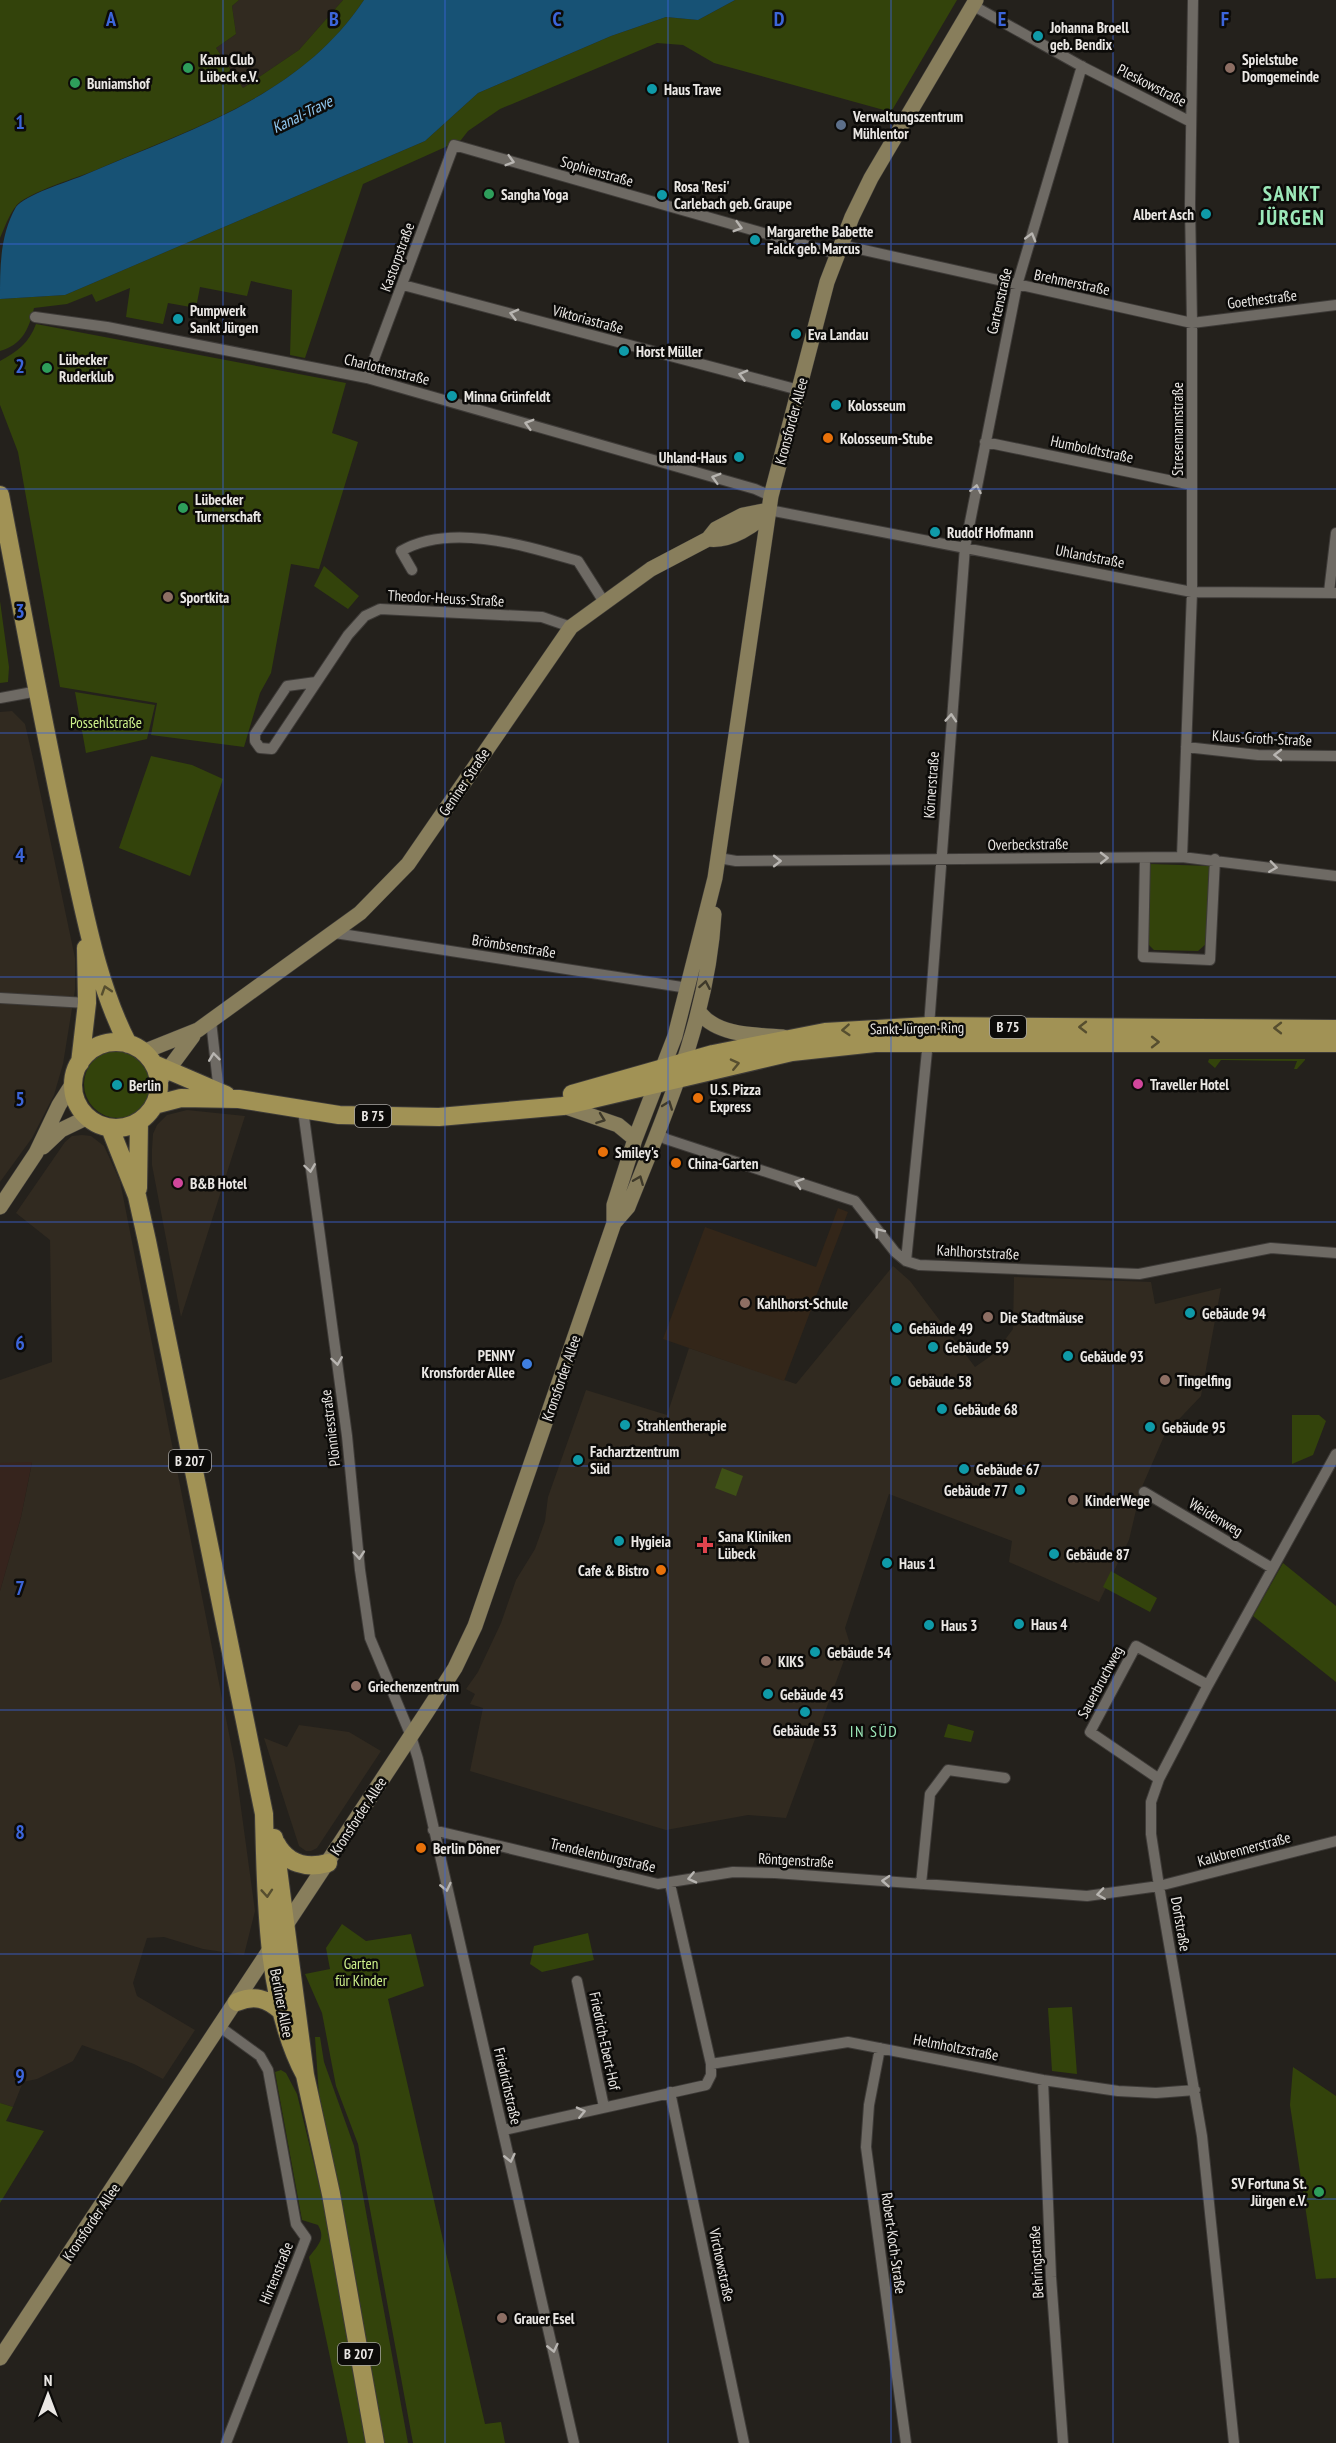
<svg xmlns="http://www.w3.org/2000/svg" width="1336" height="2443" viewBox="0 0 1336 2443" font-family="'PT Sans Narrow',sans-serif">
<rect width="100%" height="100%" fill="#24211c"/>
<path fill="#312a20" d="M239 0H343L299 50 243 88 216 48 236 34 232 6Z
M12 711 25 724 34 763 75 958V990L63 1064 54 1095 32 1138 0 1182V712Z
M187 1110 245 1116 181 1317 152 1165V1149L153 1134 157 1125 167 1115Z
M82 1135 91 1136 104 1146 120 1181 235 1764 255 1911 244 1955 203 1949 164 1937 147 1938 133 1983 137 1996 195 2030 163 2079 134 2064 82 2045 73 2061 37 2079 23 2082 13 2107 0 2103V1591L21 1517 32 1463H0V1380L52 1362 50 1240 16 1213 65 1142 72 1136Z
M893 1266 910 1281 975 1367 995 1353 1013 1329 1014 1277 1151 1282 1155 1304 1221 1288 1201 1396 1165 1434 1141 1489 1129 1540 1099 1602 1009 1562 1012 1541 889 1494 845 1628 850 1644 786 1818 748 1815 666 1830 470 1771 483 1708 470 1704 475 1694 466 1689 478 1672 501 1623 516 1580 535 1549 545 1521 548 1497 586 1390 667 1415 689 1348 796 1384Z
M299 1725 349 1732 381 1751 317 1848 311 1851H306L299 1846 264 1738 287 1747Z"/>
<path fill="#36241d" d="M32 1462 21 1517 0 1591V1463Z"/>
<path fill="#332619" d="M838 1208 848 1212 784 1381 663 1339 705 1227 816 1267Z"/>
<path fill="#33430b" d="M0 0H239L232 6 236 34 216 48 243 88 299 50 343 0H364C301 95 195 127 96 170 73 179 39 189 20 202 11 209 5 227 0 238Z
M735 0H957L891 112 714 63 683 45 657 43 500 109 468 131 461 140 363 184 305 358 290 355 292 290 251 281 247 296 200 287 196 308 168 303 163 324 126 317 130 288 96 302 92 294 67 304 34 308C29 329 22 345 0 351V299L65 295 425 141 478 93 611 36 666 17 698 20Z
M36 324 346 383 332 433 358 442 319 569 291 564 271 673 260 693 244 747 151 735 157 703 60 687 18 452 0 405V361C17 352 29 343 36 324Z
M324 566 359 596 348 609 314 586Z
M0 601 9 667 8 682 0 683Z
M75 692 155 705 147 739 86 753Z
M151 756 192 765 223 779 190 876 119 848Z
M1150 864 1210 866 1206 944 1198 951 1154 950 1149 945 1146 937Z
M84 1084a34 34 0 1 1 68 0a34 34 0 1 1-68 0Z
M1209 1059H1305V1060L1297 1069H1294L1297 1061 1221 1060 1215 1068 1208 1062Z
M1292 1415H1319L1326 1421 1313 1455 1292 1464Z
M1283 1563 1336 1606V1682L1253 1616Z
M1111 1571 1157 1598 1150 1612 1103 1587Z
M948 1724 974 1731 971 1742 944 1737Z
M342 1924 366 1941 411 1934 424 1986 388 1999 485 2424 501 2422 505 2443H413L358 2144 336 2086 322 2013 305 1974 330 1969 326 1948Z
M588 1933 594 1960 542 1972 530 1964 534 1946Z
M1072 2007 1077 2074 1052 2071 1048 2008Z
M315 2037H320L324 2062 354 2146 408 2443H381L319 2096Z
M1293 2067 1336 2096V2278L1316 2279 1290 2105Z
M281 2070 286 2073 297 2094 324 2205 367 2443H348L309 2257C318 2245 326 2239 318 2225L302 2220 275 2072Z
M0 2103 13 2107 6 2121 44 2131 0 2203Z"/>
<path fill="#3e4f16" d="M722 1468 743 1476 736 1496 715 1488Z"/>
<path fill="#175275" d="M364 0H735L698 20 666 17 611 36 478 93 425 141 65 295 0 299C0 266 0 235 16 207 25 195 67 182 82 176 185 131 298 99 364 0Z"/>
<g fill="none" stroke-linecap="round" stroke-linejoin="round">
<defs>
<path id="street" d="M972 5 1083 67 1191 122
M841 245 1192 323 1336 305
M403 285 799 390
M35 317 107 327 367 378 755 489 771 496
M367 378 454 145 837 254
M985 442 1192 485
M769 510 1192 592 1336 593
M412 570 401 551C451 522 526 546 578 561L604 602
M1329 592 1336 533
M316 682 287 686 255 734V741L260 748 272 749 348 635 365 616 380 609 542 617 571 627
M0 698 38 691
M1186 747 1258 755 1336 756
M1182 857 1192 592V323L1190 204 1193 0
M719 858 736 861 1182 857 1336 876
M1145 858 1143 957 1210 960 1215 859
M335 933 688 988
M0 998 87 1003
M211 1021 219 1092
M929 1026 965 547 1017 285 1082 66
M303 1110 347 1436 360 1570 370 1638 411 1736 418 1759 574 2443
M657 1133 666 1139 855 1201 895 1252 906 1261 919 1265 1139 1274 1271 1248 1336 1253
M906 1261 928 1041
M1144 1492 1272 1568
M1159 1779 1090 1732 1136 1646 1208 1685
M433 1830 658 1884 733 1872 775 1873 1087 1896 1159 1886 1336 1841
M921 1884 930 1794 948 1770 1005 1778
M577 1981 604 2107
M220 2027 260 2056 268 2070 296 2224 306 2238 226 2443
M880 2048 869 2105 866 2147 906 2443
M711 2064 848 2042 1043 2080 1118 2091 1156 2093 1195 2090
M1043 2080 1051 2277 1063 2443
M670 2092 744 2443
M504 2130 706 2085 711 2075V2064L670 1884
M1234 2443 1202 2136 1159 1886 1151 1834V1802L1159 1779 1208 1685 1336 1454"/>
<path id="secondary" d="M708 539C730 542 755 526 769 510
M700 1013C718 1036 756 1035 783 1037
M143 1052 198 1030 360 913 408 864 571 627 651 569 708 539 716 529 743 515 769 510
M159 1082 193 1036
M563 1106 618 1125 635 1139
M43 1147 61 1130 88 1117
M0 1207 36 1153 59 1105 73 1083
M614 1223 628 1207C666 1112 708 1018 714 914
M0 2358 426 1713 455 1668 475 1626 614 1223V1205L635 1139 675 1036 715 878 771 496 827 282 852 217 871 178 976 0"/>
<path id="primary" d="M0 495C23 613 44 731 70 848 85 914 97 984 128 1044
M73 1085a43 43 0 1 1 86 0a43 43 0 1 1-86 0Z
M80 1063 87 1003 86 948
M154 1064 226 1095
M572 1094 713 1054 825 1032 929 1026 1336 1029
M154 1105 181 1098 239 1099 339 1115 439 1117 563 1106 792 1052 875 1043H1336
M110 1128 137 1196 147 1241 264 1814C266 1896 266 2003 305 2075
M138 1188 139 1121
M274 1838 305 2075 331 2194 375 2443
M276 1843C287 1864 306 1869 328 1863
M237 2002C254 1995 267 1998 281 2011"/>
</defs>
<use href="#street" stroke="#3e3b38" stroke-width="12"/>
<use href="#secondary" stroke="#3e3b38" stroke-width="16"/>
<use href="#primary" stroke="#3e3b38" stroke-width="20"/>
<use href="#street" stroke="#6e6a64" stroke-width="10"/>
<use href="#secondary" stroke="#887e5c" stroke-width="15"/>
<use href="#primary" stroke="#a19255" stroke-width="18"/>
</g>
<defs><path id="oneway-chevron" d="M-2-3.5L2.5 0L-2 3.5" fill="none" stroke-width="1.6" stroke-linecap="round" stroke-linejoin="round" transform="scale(1.5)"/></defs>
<g stroke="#b8b5b1">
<use href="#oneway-chevron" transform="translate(510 161) rotate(16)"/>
<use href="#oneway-chevron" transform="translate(738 227) rotate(16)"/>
<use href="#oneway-chevron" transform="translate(1031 237) rotate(-74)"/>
<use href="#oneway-chevron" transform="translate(514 314) rotate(-165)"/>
<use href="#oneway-chevron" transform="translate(743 375) rotate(-165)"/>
<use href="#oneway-chevron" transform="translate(529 424) rotate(-164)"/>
<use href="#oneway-chevron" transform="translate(716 478) rotate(-164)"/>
<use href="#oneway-chevron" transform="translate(976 489) rotate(-79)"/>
<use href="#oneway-chevron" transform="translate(951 718) rotate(-86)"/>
<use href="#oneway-chevron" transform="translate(1278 755) rotate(-179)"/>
<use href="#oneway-chevron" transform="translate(1104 858) rotate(-1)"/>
<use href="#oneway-chevron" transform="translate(777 861)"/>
<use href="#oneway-chevron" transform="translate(1273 867) rotate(8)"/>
<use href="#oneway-chevron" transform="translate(214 1057) rotate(-97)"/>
<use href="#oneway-chevron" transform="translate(310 1168) rotate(82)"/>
<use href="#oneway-chevron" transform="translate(799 1183) rotate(-162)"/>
<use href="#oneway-chevron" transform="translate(879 1232) rotate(-128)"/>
<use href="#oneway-chevron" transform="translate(337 1361) rotate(82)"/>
<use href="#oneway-chevron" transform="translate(359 1555) rotate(85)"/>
<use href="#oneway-chevron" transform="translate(692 1878) rotate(167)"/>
<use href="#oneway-chevron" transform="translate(886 1881) rotate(-176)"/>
<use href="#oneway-chevron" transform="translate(446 1887) rotate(77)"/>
<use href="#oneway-chevron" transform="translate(1101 1894) rotate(172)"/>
<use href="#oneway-chevron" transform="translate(581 2112) rotate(-13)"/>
<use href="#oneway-chevron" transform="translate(510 2158) rotate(77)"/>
<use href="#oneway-chevron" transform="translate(553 2348) rotate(77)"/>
</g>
<g stroke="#3e392a">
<use href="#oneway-chevron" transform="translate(705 985) rotate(-80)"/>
<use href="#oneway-chevron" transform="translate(668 1105) rotate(-70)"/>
<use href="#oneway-chevron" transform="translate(601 1119) rotate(20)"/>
<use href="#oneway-chevron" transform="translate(639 1180) rotate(-68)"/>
</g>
<g stroke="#564e2f">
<use href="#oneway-chevron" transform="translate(106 990) rotate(-108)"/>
<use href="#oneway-chevron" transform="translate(1083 1027) rotate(-180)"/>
<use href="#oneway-chevron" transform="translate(1278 1028) rotate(-180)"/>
<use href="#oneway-chevron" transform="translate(846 1030) rotate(176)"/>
<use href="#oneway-chevron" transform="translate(1155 1042)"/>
<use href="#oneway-chevron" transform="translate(735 1064) rotate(-13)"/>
<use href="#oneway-chevron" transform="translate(267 1893) rotate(86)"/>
</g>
<path fill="none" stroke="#3c65da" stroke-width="1.5" stroke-opacity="0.55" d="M223 0V2443M445 0V2443M668 0V2443M891 0V2443M1113 0V2443M0 244H1336M0 489H1336M0 733H1336M0 977H1336M0 1222H1336M0 1466H1336M0 1710H1336M0 1954H1336M0 2199H1336"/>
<g fill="#0f9aa8" stroke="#0c0b09" stroke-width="2">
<circle cx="1038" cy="36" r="6"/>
<circle cx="652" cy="89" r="6"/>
<circle cx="662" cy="195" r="6"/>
<circle cx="1206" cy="214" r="6"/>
<circle cx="755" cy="240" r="6"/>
<circle cx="178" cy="319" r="6"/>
<circle cx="796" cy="334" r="6"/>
<circle cx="624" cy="351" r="6"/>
<circle cx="452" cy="396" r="6"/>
<circle cx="836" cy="405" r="6"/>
<circle cx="739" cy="457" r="6"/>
<circle cx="935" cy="532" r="6"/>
<circle cx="117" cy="1085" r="6"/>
<circle cx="1190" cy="1313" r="6"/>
<circle cx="897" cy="1328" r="6"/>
<circle cx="933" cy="1347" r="6"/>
<circle cx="1068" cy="1356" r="6"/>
<circle cx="896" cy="1381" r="6"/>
<circle cx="942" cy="1409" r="6"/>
<circle cx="625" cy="1425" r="6"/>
<circle cx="1150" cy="1427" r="6"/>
<circle cx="578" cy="1460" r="6"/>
<circle cx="964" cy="1469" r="6"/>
<circle cx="1020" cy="1490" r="6"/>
<circle cx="619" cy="1541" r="6"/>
<circle cx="1054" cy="1554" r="6"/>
<circle cx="887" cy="1563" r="6"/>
<circle cx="1019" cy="1624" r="6"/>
<circle cx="929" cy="1625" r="6"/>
<circle cx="815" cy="1652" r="6"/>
<circle cx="768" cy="1694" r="6"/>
<circle cx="805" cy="1712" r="6"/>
</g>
<g fill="#2e9e5b" stroke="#0c0b09" stroke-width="2">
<circle cx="188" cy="68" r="6"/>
<circle cx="75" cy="83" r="6"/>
<circle cx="489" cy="194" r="6"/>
<circle cx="47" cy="368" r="6"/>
<circle cx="183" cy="508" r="6"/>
<circle cx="1319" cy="2192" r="6"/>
</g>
<g fill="#8d6e63" stroke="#0c0b09" stroke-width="2">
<circle cx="1230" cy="68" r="6"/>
<circle cx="168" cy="597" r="6"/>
<circle cx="745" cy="1303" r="6"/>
<circle cx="988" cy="1317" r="6"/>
<circle cx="1165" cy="1380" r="6"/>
<circle cx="1073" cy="1500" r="6"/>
<circle cx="766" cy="1661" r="6"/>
<circle cx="356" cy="1686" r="6"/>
<circle cx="502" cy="2318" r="6"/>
</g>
<circle fill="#5c6f8a" stroke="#0c0b09" stroke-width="2" cx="841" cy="125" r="6"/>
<g fill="#e8710a" stroke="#0c0b09" stroke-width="2">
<circle cx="828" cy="438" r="6"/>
<circle cx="698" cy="1098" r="6"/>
<circle cx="603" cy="1152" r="6"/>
<circle cx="676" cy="1163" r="6"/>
<circle cx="661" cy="1570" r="6"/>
<circle cx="421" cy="1848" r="6"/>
</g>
<g fill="#d1479c" stroke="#0c0b09" stroke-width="2">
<circle cx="1138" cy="1084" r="6"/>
<circle cx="178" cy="1183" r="6"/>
</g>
<circle fill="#3f7fe0" stroke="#0c0b09" stroke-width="2" cx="527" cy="1364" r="6"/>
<path fill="#e0444e" stroke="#0c0b09" stroke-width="2" d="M702 1536h6v6h6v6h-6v6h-6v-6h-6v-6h6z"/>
<g text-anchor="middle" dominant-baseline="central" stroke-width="5" stroke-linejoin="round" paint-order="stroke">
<g fill="#0c0b09" stroke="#a7a5a2" stroke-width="1.5">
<rect x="990" y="1016" width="36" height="22" rx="4.5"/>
<rect x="355" y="1105" width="36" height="22" rx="4.5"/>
<rect x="169" y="1450" width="42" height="22" rx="4.5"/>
<rect x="338" y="2343" width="42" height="22" rx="4.5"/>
</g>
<g font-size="14" font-weight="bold" fill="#eae7e4">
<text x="1008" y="1027">B 75</text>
<text x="373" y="1116">B 75</text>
<text x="190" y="1461">B 207</text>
<text x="359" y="2354">B 207</text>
</g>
<g font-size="15" font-weight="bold" fill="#eae7e4" stroke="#0c0b09" text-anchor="start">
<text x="1050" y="27">Johanna Broell<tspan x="1050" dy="17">geb. Bendix</tspan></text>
<text x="200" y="59">Kanu Club<tspan x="200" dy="17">Lübeck e.V.</tspan></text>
<text x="1242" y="59">Spielstube<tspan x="1242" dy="17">Domgemeinde</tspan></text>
<text x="87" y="83">Buniamshof</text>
<text x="664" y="89">Haus Trave</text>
<text x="853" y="116">Verwaltungszentrum<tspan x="853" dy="17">Mühlentor</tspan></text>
<text x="674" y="186">Rosa 'Resi'<tspan x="674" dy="17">Carlebach geb. Graupe</tspan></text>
<text x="501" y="194">Sangha Yoga</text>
<text x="1194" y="214" text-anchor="end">Albert Asch</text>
<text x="767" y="231">Margarethe Babette<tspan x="767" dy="17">Falck geb. Marcus</tspan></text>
<text x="190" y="310">Pumpwerk<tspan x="190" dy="17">Sankt Jürgen</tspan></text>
<text x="808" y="334">Eva Landau</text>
<text x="636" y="351">Horst Müller</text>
<text x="59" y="359">Lübecker<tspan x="59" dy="17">Ruderklub</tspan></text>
<text x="464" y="396">Minna Grünfeldt</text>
<text x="848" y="405">Kolosseum</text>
<text x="840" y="438">Kolosseum-Stube</text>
<text x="727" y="457" text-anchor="end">Uhland-Haus</text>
<text x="195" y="499">Lübecker<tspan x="195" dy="17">Turnerschaft</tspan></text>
<text x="947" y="532">Rudolf Hofmann</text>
<text x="180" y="597">Sportkita</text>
<text x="1150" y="1084">Traveller Hotel</text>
<text x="129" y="1085">Berlin</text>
<text x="710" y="1089">U.S. Pizza<tspan x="710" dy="17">Express</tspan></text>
<text x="615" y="1152">Smiley's</text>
<text x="688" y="1163">China-Garten</text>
<text x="190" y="1183">B&amp;B Hotel</text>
<text x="757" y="1303">Kahlhorst-Schule</text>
<text x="1202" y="1313">Gebäude 94</text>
<text x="1000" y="1317">Die Stadtmäuse</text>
<text x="909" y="1328">Gebäude 49</text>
<text x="945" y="1347">Gebäude 59</text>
<text x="515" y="1355" text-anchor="end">PENNY<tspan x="515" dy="17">Kronsforder Allee</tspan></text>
<text x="1080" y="1356">Gebäude 93</text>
<text x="1177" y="1380">Tingelfing</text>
<text x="908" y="1381">Gebäude 58</text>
<text x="954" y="1409">Gebäude 68</text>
<text x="637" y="1425">Strahlentherapie</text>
<text x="1162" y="1427">Gebäude 95</text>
<text x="590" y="1451">Facharztzentrum<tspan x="590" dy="17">Süd</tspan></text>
<text x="976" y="1469">Gebäude 67</text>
<text x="1008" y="1490" text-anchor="end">Gebäude 77</text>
<text x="1085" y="1500">KinderWege</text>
<text x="718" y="1536">Sana Kliniken<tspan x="718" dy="17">Lübeck</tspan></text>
<text x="631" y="1541">Hygieia</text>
<text x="1066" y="1554">Gebäude 87</text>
<text x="899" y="1563">Haus 1</text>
<text x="649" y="1570" text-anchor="end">Cafe &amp; Bistro</text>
<text x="1031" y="1624">Haus 4</text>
<text x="941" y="1625">Haus 3</text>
<text x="827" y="1652">Gebäude 54</text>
<text x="778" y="1661">KIKS</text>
<text x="368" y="1686">Griechenzentrum</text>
<text x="780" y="1694">Gebäude 43</text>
<text x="805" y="1730" text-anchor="middle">Gebäude 53</text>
<text x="433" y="1848">Berlin Döner</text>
<text x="1307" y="2183" text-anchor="end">SV Fortuna St.<tspan x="1307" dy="17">Jürgen e.V.</tspan></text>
<text x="514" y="2318">Grauer Esel</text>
</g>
<g font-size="15" fill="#eae7e4" stroke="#0c0b09">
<text transform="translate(1152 85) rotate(27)">Pleskowstraße</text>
<text transform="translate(597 171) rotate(16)">Sophienstraße</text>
<text transform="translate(397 257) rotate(-70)">Kastorpstraße</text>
<text transform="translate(1072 282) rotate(12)">Brehmerstraße</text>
<text transform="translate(1262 299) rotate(-7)">Goethestraße</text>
<text transform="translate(999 301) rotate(-77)">Gartenstraße</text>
<text transform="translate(588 319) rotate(15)">Viktoriastraße</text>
<text transform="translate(387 369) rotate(14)">Charlottenstraße</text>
<text transform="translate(791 421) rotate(-75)">Kronsforder Allee</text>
<text transform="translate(1177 429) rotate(-90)">Stresemannstraße</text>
<text transform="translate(1092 449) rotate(12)">Humboldtstraße</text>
<text transform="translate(1090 556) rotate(11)">Uhlandstraße</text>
<text transform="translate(446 598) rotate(3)">Theodor-Heuss-Straße</text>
<text transform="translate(1262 738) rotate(3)">Klaus-Groth-Straße</text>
<text transform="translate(464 782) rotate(-56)">Geniner Straße</text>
<text transform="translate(931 785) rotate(-86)">Körnerstraße</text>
<text transform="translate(1028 844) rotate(-1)">Overbeckstraße</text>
<text transform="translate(514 946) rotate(9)">Brömbsenstraße</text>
<text transform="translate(917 1028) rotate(-1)">Sankt-Jürgen-Ring</text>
<text transform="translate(978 1252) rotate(3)">Kahlhorststraße</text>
<text transform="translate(561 1378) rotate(-71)">Kronsforder Allee</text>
<text transform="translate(330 1428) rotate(-97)">Plönniesstraße</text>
<text transform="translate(1216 1517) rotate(31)">Weidenweg</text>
<text transform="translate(1100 1682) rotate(-62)">Sauerbruchweg</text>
<text transform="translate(358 1816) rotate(-57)">Kronsforder Allee</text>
<text transform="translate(1244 1849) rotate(-15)">Kalkbrennerstraße</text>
<text transform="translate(603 1855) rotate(13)">Trendelenburgstraße</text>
<text transform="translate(796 1860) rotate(3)">Röntgenstraße</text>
<text transform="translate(1181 1924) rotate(80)">Dorfstraße</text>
<text transform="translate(282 2003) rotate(79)">Berliner Allee</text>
<text transform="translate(605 2041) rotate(78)">Friedrich-Ebert-Hof</text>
<text transform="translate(956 2047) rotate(11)">Helmholtzstraße</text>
<text transform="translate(508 2086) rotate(77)">Friedrichstraße</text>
<text transform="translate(91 2222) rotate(-56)">Kronsforder Allee</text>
<text transform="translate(894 2243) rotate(82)">Robert-Koch-Straße</text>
<text transform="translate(1036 2262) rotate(-93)">Behringstraße</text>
<text transform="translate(722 2265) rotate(78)">Virchowstraße</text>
<text transform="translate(276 2273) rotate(-68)">Hirtenstraße</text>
</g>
<g font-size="15" fill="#cdf08a" stroke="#0c0b09">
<text x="106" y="722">Possehlstraße</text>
<text x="361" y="1963">Garten<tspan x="361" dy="17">für Kinder</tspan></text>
</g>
<g font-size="16" font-style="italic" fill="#91c8f0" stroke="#0c0b09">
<text transform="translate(302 114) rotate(-26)">Kanal-Trave</text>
</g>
<g font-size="16" letter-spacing="1.5" fill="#9ce8b9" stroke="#0c0b09">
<text x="874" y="1731">IN SÜD</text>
</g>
<g font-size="21" font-weight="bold" letter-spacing="1.5" fill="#9ce8b9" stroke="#0c0b09">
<text x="1292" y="193">SANKT<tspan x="1292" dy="24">JÜRGEN</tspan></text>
</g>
</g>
<g font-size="20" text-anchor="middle" font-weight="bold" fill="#3c65da" stroke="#0c0b09" stroke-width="5" stroke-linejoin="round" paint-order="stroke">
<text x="111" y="26">A</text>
<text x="334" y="26">B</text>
<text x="557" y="26">C</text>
<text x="779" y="26">D</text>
<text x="1002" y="26">E</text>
<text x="1225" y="26">F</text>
<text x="20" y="129">1</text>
<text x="20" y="373">2</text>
<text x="20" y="618">3</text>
<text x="20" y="862">4</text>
<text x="20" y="1106">5</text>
<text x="20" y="1350">6</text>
<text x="20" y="1595">7</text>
<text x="20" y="1839">8</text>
<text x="20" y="2083">9</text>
</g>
<g transform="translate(48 2395)" stroke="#0c0b09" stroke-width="4.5" paint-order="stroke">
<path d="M0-4.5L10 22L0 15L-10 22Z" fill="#eae7e4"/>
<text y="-9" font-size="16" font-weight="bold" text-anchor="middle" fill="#eae7e4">N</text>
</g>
</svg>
